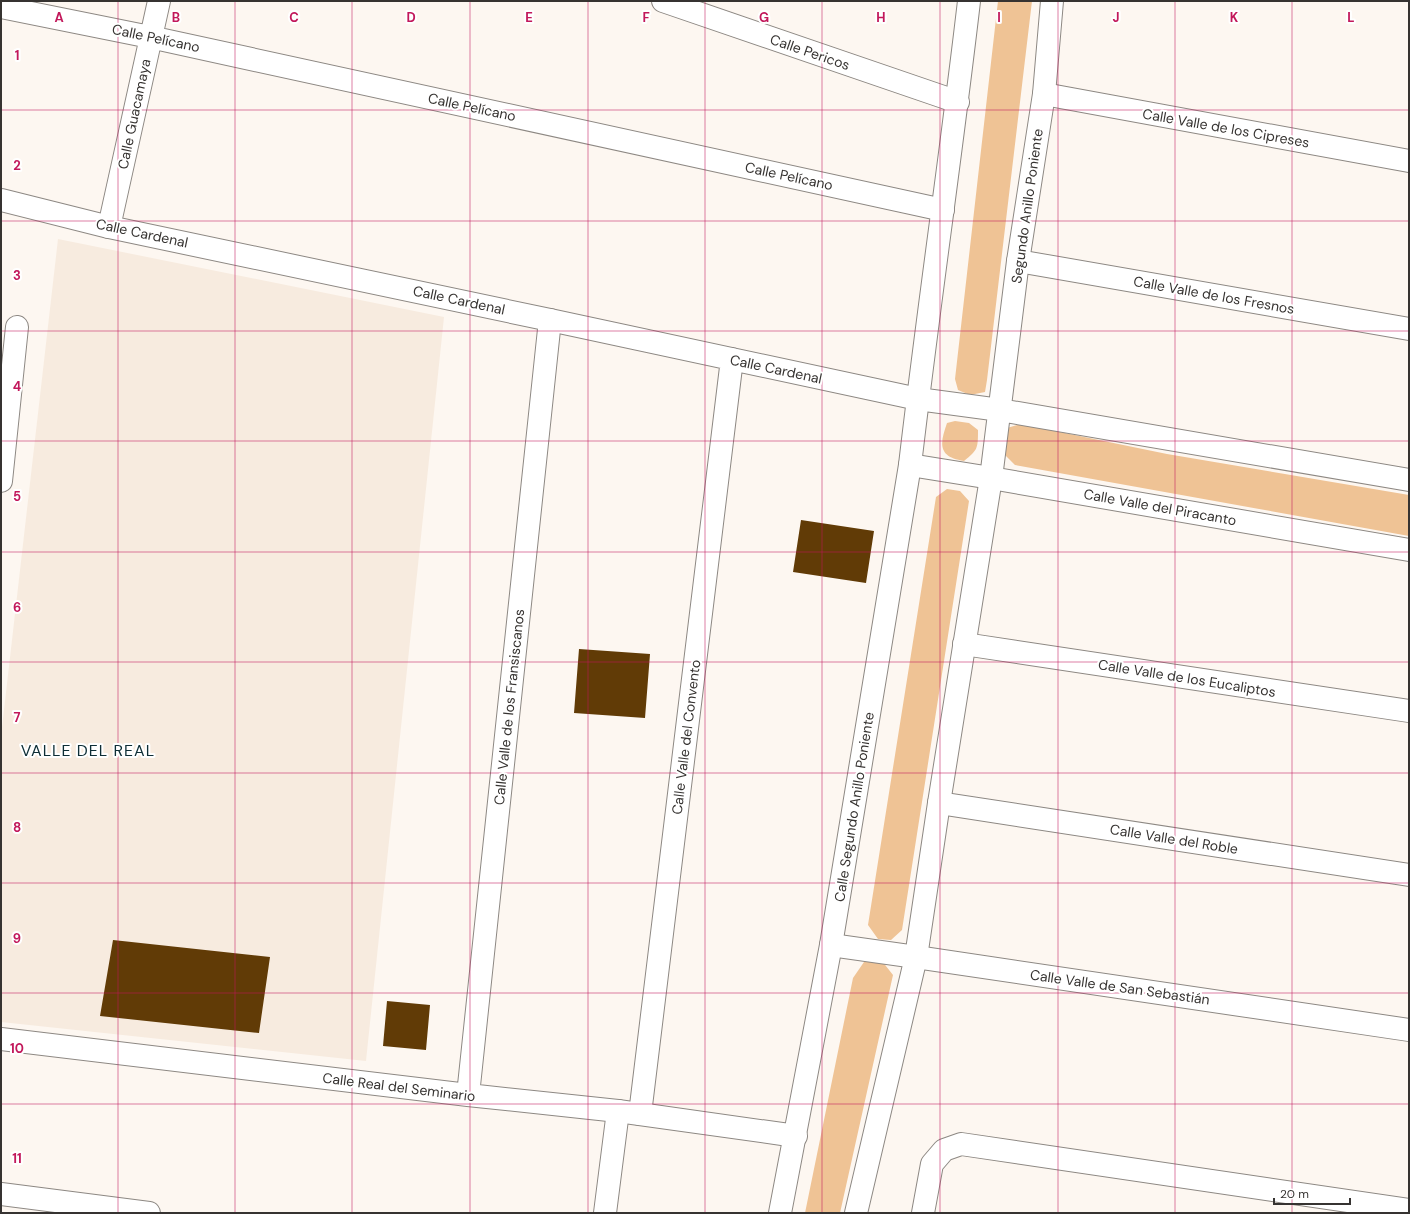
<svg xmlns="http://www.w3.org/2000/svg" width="1410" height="1214" viewBox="0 0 1410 1214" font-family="'DM Sans',sans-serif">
<rect width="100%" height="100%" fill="#fdf7f1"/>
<path fill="#f7ebdf" d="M58 239 444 317 366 1061 1 1022V736Z"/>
<path fill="#efc395" d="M998 1H1032L987 380 985 392 970 395 958 390 955 379Z
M955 421 969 423 978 430C978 448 978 450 964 461 937 457 940 443 947 423Z
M1021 424 1167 454 1409 495V536L1015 465 1004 454 1007 428Z
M947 489 960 491 969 501 902 930 891 940 878 939 868 925 936 497Z
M882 961 893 975 840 1213H805L853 978 864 962Z"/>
<path fill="#613b06" d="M801 520 874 531 866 583 793 572Z
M579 649 650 654 645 718 574 713Z
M113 940 270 957 259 1033 100 1016Z
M387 1001 430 1005 426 1050 383 1046Z"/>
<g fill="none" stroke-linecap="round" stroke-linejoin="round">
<defs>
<path id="minor" d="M663 1 958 102
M1 7 150 37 943 210
M1044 94 1409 161
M109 227 159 1
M1018 261 1409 329
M910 465 991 478 1409 550
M1 481 17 327
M964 644 1409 711
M939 803 1409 875
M831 945 916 957 1409 1030
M1 1039 468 1095 618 1111 796 1136
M468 1095 550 320
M1 1194 149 1213
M923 1213 932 1164 944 1150 961 1144 1409 1210"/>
<path id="tertiary" d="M1 200 109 227 550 320 918 399
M640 1114 732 359
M605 1213 618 1111"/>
<path id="secondary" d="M918 399 1000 410 1409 480
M780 1213 831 945 910 465C928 310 951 156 969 1
M856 1213 916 957 939 803 991 478 1018 261 1044 94 1052 1"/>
</defs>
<use href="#minor" stroke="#8d8883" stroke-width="24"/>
<use href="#tertiary" stroke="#8d8883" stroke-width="24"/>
<use href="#secondary" stroke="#8d8883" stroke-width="24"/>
<use href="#minor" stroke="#fff" stroke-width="22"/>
<use href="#tertiary" stroke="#fff" stroke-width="22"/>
<use href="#secondary" stroke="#fff" stroke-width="22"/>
</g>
<path fill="none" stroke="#c2185b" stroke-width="1" stroke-opacity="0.55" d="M118 1V1213M235 1V1213M352 1V1213M470 1V1213M588 1V1213M705 1V1213M822 1V1213M940 1V1213M1058 1V1213M1175 1V1213M1292 1V1213M1 110H1409M1 221H1409M1 331H1409M1 441H1409M1 552H1409M1 662H1409M1 773H1409M1 883H1409M1 993H1409M1 1104H1409"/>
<g text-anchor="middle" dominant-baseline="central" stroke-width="4" stroke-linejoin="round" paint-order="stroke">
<g font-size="14" fill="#363331" stroke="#fff">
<text transform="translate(156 38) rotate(12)">Calle Pelícano</text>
<text transform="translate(810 52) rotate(19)">Calle Pericos</text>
<text transform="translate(472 107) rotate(12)">Calle Pelícano</text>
<text transform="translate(134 114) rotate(-78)">Calle Guacamaya</text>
<text transform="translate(1226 128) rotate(10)">Calle Valle de los Cipreses</text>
<text transform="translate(789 176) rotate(12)">Calle Pelícano</text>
<text transform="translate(1027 206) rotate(-82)">Segundo Anillo Poniente</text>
<text transform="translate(142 233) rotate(12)">Calle Cardenal</text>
<text transform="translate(1214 295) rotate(10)">Calle Valle de los Fresnos</text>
<text transform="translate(459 300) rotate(12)">Calle Cardenal</text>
<text transform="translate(776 369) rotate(12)">Calle Cardenal</text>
<text transform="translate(1160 507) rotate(10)">Calle Valle del Piracanto</text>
<text transform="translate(1187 678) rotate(9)">Calle Valle de los Eucaliptos</text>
<text transform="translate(509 707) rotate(-84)">Calle Valle de los Fransiscanos</text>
<text transform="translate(686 737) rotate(-83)">Calle Valle del Convento</text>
<text transform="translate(854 807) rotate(-81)">Calle Segundo Anillo Poniente</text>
<text transform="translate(1174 839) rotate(9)">Calle Valle del Roble</text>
<text transform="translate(1120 987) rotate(8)">Calle Valle de San Sebastián</text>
<text transform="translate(399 1087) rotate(7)">Calle Real del Seminario</text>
</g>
<g font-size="16" letter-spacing="1" fill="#0e2e36" stroke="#fff">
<text x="88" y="750">VALLE DEL REAL</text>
</g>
</g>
<g font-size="13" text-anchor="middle" font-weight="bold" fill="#c2185b" stroke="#fff" stroke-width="4" stroke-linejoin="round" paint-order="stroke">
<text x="59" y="22">A</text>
<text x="176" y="22">B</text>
<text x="294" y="22">C</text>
<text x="411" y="22">D</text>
<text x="529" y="22">E</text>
<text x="646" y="22">F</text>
<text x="764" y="22">G</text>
<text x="881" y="22">H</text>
<text x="999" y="22">I</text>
<text x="1116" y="22">J</text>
<text x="1234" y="22">K</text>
<text x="1351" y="22">L</text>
<text x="17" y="60">1</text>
<text x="17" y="170">2</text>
<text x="17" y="280">3</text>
<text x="17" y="391">4</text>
<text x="17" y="501">5</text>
<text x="17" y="612">6</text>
<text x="17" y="722">7</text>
<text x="17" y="832">8</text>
<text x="17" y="943">9</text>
<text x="17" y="1053">10</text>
<text x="17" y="1163">11</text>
</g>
<rect width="1410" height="1214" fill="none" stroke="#363331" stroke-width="4"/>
<path d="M1274 1198v6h76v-6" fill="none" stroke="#363331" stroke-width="2"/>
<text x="1280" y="1198" font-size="12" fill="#363331" stroke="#ffffff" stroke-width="3" paint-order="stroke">20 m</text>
</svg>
